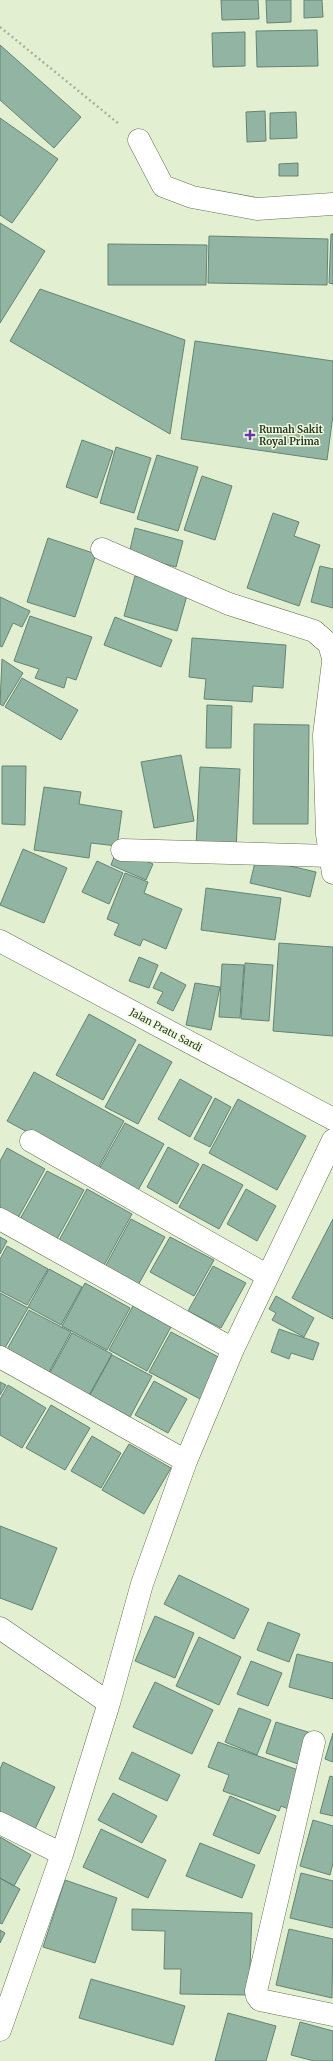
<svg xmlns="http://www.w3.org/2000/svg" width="333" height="2061" viewBox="0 0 333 2061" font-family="Merriweather,serif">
<rect width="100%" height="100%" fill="#e2f0d1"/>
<path fill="#92b4a2" stroke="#648473" d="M221 0H258L259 19 222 20Z
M266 0H291V22L267 23Z
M304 0H322L323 17 304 18Z
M317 30 318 66 257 67 256 31Z
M245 32V66L213 67 212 33Z
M0 45 81 117 54 148 0 100Z
M265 111 266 141 247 142 246 112Z
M296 112 297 138 270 139V113Z
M0 118 58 159 12 223 0 215Z
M298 163V176H279V164Z
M0 223 45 251 0 323Z
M331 234H333V284L329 283Z
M209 236 328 239 327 285 208 283Z
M108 244 207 245 206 285H108Z
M40 289 185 340 170 434 10 341Z
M195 341 333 361V415L327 460 181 439Z
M82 440 113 451 97 498 66 487Z
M116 447 151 458 134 513 100 503Z
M157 455 198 467 178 531 137 519Z
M202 476 232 486 215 540 184 530Z
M273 513 299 522 294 536 320 545 299 606 247 588Z
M135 528 183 541 176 567 129 554Z
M48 538 96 554 75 617 27 602Z
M320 566 333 569V608L311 602Z
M135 576 188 592 177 631 124 616Z
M0 597 30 611 22 627 13 623 2 647 0 646Z
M30 616 92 637 76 680 67 677 64 688 35 678 39 669 14 661Z
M115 617 172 640 161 667 104 645Z
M192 638 286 645 283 688 253 686 252 702 204 699 206 679 189 677Z
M2 659 23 673 3 706 0 704Z
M22 678 78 710 61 740 5 707Z
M207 705 232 706 231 748H206Z
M254 724 309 725 308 824H253Z
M181 755 194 821 154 828 141 762Z
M2 766H26L25 825 2 824Z
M200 767 240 769 236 849 196 847Z
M44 787 81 792 79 804 122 811 117 846 91 843 89 858 34 850Z
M23 849 67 868 44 923 0 905Z
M117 849 153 864 146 880 111 865Z
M256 858 316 872 310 897 250 883Z
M97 861 123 873 109 904 82 892Z
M125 873 148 882 144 893 182 909 166 949 143 939 140 946 114 935 119 924 107 919Z
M206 888 281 898 275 940 201 930Z
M279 943 333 947V1036L273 1031Z
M139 957 158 965 149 988 129 981Z
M245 963 273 965 269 1021 241 1019Z
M222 964 244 965 240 1018 219 1017Z
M161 972 186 985 173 1011 157 1003 163 992 153 988Z
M195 983 220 987 211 1030 186 1025Z
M89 1014 136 1040 103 1100 56 1075Z
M139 1044 172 1062 138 1124 105 1107Z
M34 1072 124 1121 97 1170 7 1121Z
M180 1079 212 1097 190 1137 158 1119Z
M215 1098 231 1107 210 1147 194 1139Z
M238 1099 306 1136 277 1190 209 1153Z
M125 1123 164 1144 137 1192 98 1171Z
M168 1147 199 1164 177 1204 147 1187Z
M7 1148 45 1169 18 1218 0 1209V1161Z
M203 1164 243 1185 219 1229 179 1207Z
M47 1171 84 1190 57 1239 20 1219Z
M87 1189 132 1214 102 1269 57 1244Z
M246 1189 276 1206 257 1241 227 1224Z
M131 1219 165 1237 137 1287 104 1269Z
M333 1219V1319L292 1298Z
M0 1237 7 1241 0 1254Z
M170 1237 214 1260 194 1296 150 1272Z
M7 1246 48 1269 27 1305 0 1291V1259Z
M213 1266 246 1283 221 1328 188 1311Z
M49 1269 82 1287 61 1325 28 1307Z
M85 1283 130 1308 107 1350 62 1326Z
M0 1293 28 1308 2 1353 0 1352Z
M276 1296 314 1318 304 1337 272 1320 276 1313 269 1309Z
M133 1306 171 1327 147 1371 109 1350Z
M29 1310 71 1332 47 1376 5 1353Z
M279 1329 319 1343 313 1360 291 1353 289 1359 271 1352Z
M171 1332 224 1360 202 1400 149 1372Z
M72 1333 112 1354 88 1397 48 1376Z
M112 1355 152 1376 130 1417 90 1395Z
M154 1381 187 1399 168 1433 135 1415Z
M0 1382 6 1385 0 1395Z
M8 1385 46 1408 22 1448 0 1435V1399Z
M51 1405 90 1428 65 1470 26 1448Z
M92 1436 121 1453 101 1488 71 1471Z
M129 1444 171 1468 144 1514 102 1490Z
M0 1526 57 1548 32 1610 0 1598Z
M179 1575 249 1609 234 1639 164 1604Z
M155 1616 194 1633 175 1678 135 1661Z
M268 1622 300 1634 289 1662 257 1650Z
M199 1637 241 1657 219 1705 176 1686Z
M297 1654 333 1663V1699L289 1687Z
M251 1661 282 1673 268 1706 237 1694Z
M155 1682 213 1710 192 1754 133 1727Z
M239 1708 271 1720 257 1755 225 1742Z
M276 1722 311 1733 301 1765 266 1753Z
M333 1733V1762L325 1759Z
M218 1742 304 1772 291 1810 281 1806 279 1811 223 1791 229 1775 208 1767Z
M132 1752 180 1775 167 1801 119 1779Z
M3 1762 55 1787 35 1829 0 1812V1769Z
M330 1776 333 1777V1816L320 1813Z
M113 1793 157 1816 142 1843 98 1820Z
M230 1796 276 1816 259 1854 213 1835Z
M313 1820 333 1826V1863L330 1875 300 1866Z
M101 1829 166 1860 148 1898 83 1867Z
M0 1837 31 1855 14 1886 0 1878Z
M200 1843 255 1865 242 1898 186 1876Z
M301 1873 333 1881V1928L290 1918Z
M0 1878 20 1889 2 1924 0 1923Z
M65 1880 117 1898 95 1963 43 1947Z
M132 1909 252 1913 249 1995 180 1994 181 1969H164L165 1931 132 1930Z
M289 1929 333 1939 332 1998 276 1985Z
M0 1930 5 1933 0 1943Z
M91 1979 185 2006 173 2045 79 2018Z
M228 2013 276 2026 266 2061H215Z
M300 2022 333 2031V2061H314L291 2055Z"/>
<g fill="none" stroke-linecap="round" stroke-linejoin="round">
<defs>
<path id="minor" d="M139 140 163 186 192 197 257 209 333 204
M102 549 229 604 314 631 329 644 333 658
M333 662 324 735 327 834 333 873
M122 850 330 856
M0 941 333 1119
M31 1141 268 1276
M0 1219 233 1349
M0 1357 186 1461
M0 1628 109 1703
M314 1742 256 1991 257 1996 260 2000 333 2015
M0 1823 62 1854
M0 2030 62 1854 109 1703 142 1584 186 1461 233 1349 333 1140"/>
</defs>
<use href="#minor" stroke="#667256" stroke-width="23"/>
<path stroke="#a7b39a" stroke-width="2.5" stroke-dasharray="2 3" stroke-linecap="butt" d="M0 27 119 124"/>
<use href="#minor" stroke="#fff" stroke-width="22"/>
</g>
<path fill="#6c34aa" stroke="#effede" stroke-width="1.5" d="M248 429h4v4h4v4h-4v4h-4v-4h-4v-4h4z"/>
<g text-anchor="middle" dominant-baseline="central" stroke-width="3" stroke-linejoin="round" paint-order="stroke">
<g font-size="10" font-weight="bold" fill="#30362a" stroke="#effede" text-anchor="start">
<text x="259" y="429">Rumah Sakit<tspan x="259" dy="12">Royal Prima</tspan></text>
</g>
<g font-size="10" fill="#30362a" stroke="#effede">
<text transform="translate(166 1030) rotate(28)">Jalan Pratu Sardi</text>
</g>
</g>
</svg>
